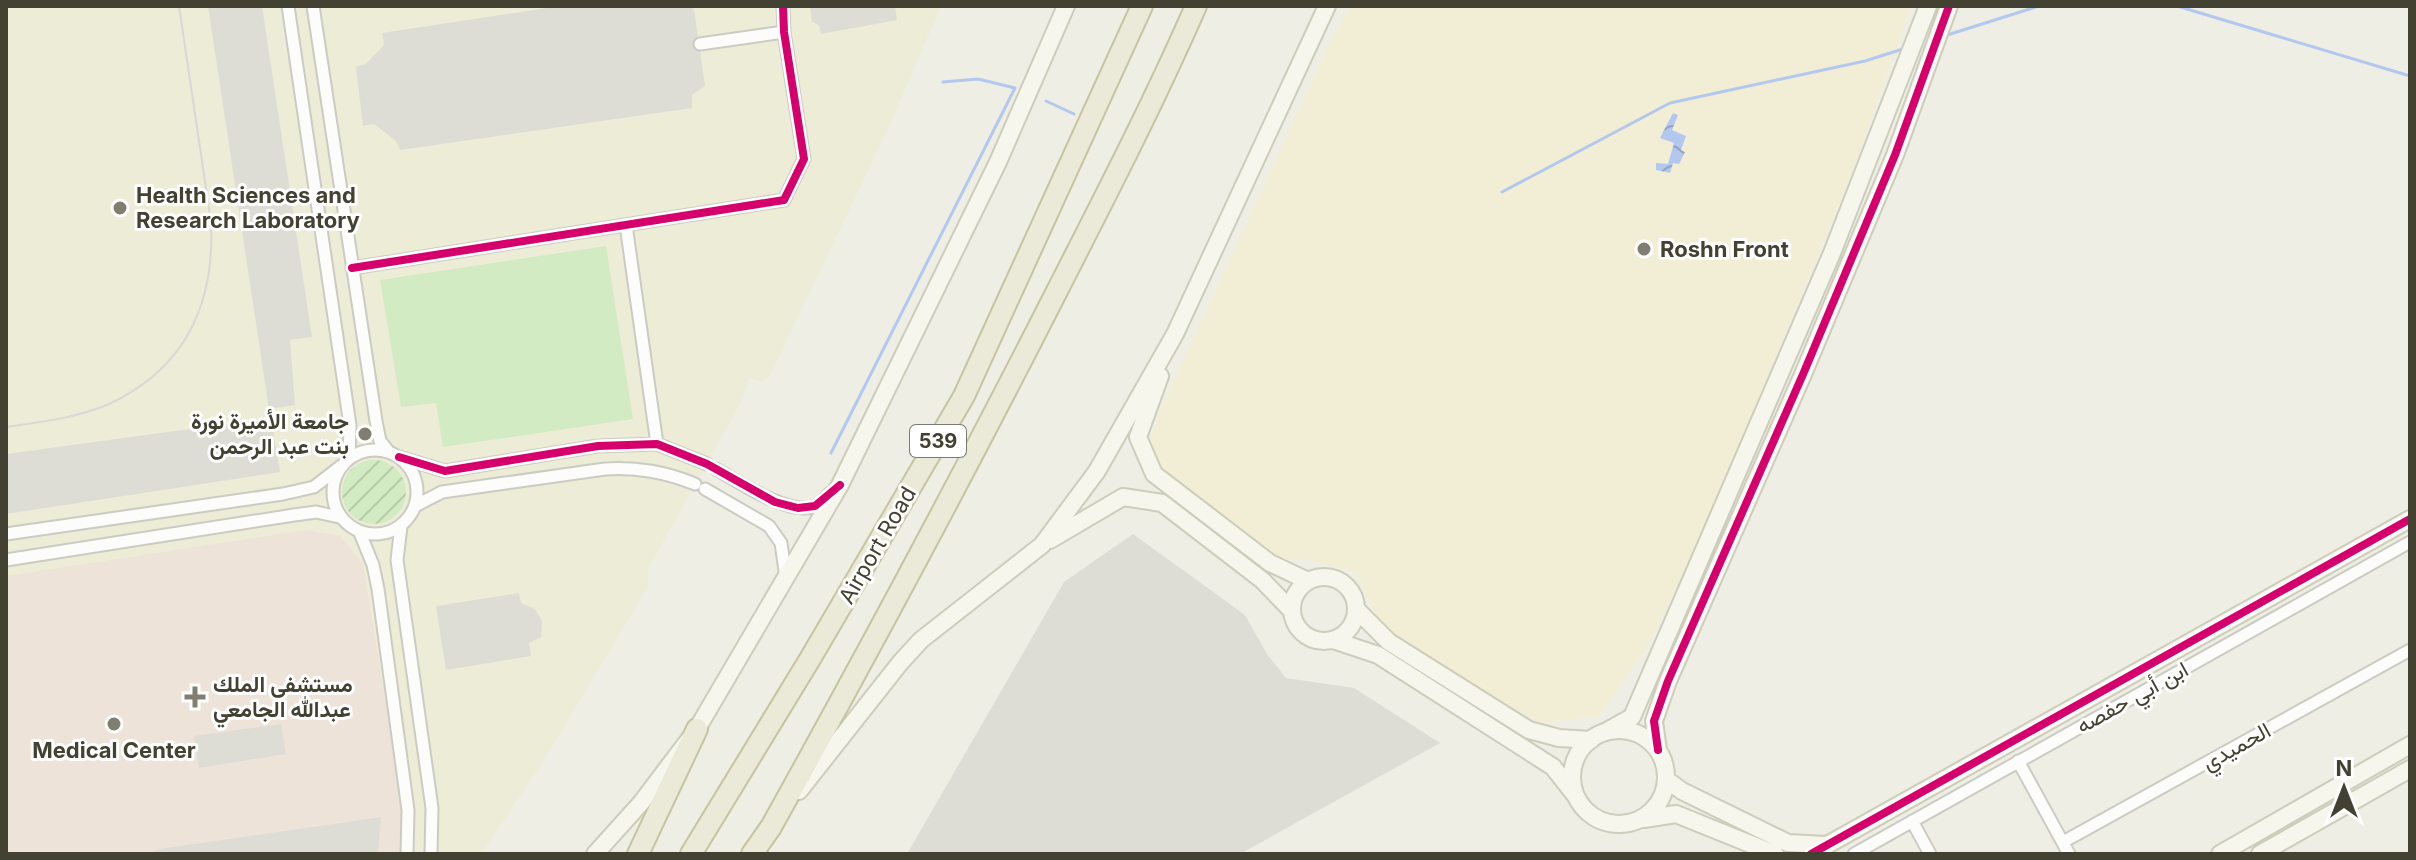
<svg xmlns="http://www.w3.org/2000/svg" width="2416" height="860" viewBox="0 0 2416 860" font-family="Inter,Vazirmatn,sans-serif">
<defs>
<pattern id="garden-furrows" width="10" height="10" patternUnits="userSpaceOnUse" patternTransform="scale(2)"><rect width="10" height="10" fill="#d2ebc3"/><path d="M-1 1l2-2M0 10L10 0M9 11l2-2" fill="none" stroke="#b6cba8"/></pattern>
<pattern id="water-waves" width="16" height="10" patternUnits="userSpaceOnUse" patternTransform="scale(2)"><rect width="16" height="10" fill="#b2c8ef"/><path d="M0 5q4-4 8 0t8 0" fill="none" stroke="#92a4c2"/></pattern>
</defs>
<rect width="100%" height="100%" fill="#eeeee5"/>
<path fill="#f2eed6" d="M1350 6H1911L1851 175 1695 551 1644 652 1599 716 1540 723 1388 633 1375 615 1356 573 1305 559 1274 561 1164 476 1153 459 1151 444 1153 431 1160 410 1330 42Z"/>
<path fill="#edecd6" d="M6 6H941L887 131 769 377 761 381 749 378 740 404 648 569V586L542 763 481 854H6Z"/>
<path fill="#eee3d9" d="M307 530 340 536 363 564 404 817 400 854H6V576Z"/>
<path fill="#d2ebc3" d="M606 246 633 419 443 447 436 403 401 407 380 280Z"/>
<path fill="url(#garden-furrows)" d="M342 492a32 32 0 1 1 64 0a32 32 0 1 1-64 0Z"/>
<path fill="#ddddd6" d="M208 6H262L312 337 290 340 295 405 269 409Z
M560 6H688L694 9 705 86 692 95V108L400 150 396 141 374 124 363 126 356 67 366 64 384 45 382 33Z
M895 6 897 20 821 34 819 25 812 22 810 7Z
M271 418 280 472 6 514V454Z
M1133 534 1245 615 1267 654 1286 678 1354 688 1440 743 1240 854H907L1064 582Z
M519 593 521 603 535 609 542 621 541 637 529 643 531 656 446 670 436 606Z
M281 724 286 754 199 768 194 736Z
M381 817 378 854H148L160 849Z"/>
<path fill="url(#water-waves)" d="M1673 113 1678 115 1672 130 1686 136 1681 150 1685 152 1679 164 1673 163 1670 173 1656 170V163L1668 164 1674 143 1660 138Z"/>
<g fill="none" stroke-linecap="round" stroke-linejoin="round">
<path stroke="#b2c8ef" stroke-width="3" d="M2177 6 2410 76
M1944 36 2039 6
M1046 101 1074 114
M1502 192 1670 103 1865 61 1906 48
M831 453 1015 88 978 79 943 82"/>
<defs>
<path id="street" d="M288 6 350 425 349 458
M313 6 376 421 380 441 389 452
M700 44 784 32
M626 225 657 444
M352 268 784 200 804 159 784 32 783 6
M333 492a42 42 0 1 1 84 0a42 42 0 1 1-84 0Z
M399 457 445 471 598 446 657 444 707 464
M716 469C739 482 790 517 816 506 821 503 826 497 830 493
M705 489 769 526 781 543 786 578
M415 506 442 492 605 469C638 467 665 472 695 484
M401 526 397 560 432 808 431 854
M360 533 373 565 378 589 408 810 407 854
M6 534 283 494 314 487 341 466
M6 560 294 515 316 512 339 517
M2018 761 2069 854
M1912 821 1930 854
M2063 842 2410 650
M1854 854 2410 542"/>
<path id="secondary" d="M1160 376 1138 437 1154 474 1270 563 1308 581
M1050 540 1123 497 1162 503 1262 580 1291 610
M1292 609a32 32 0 1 1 64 0a32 32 0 1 1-64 0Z
M1356 609 1389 642 1529 730 1559 738 1591 740
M1333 640 1378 655 1553 767 1575 795
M1572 777a47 47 0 1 1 94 0a47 47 0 1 1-94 0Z
M1605 732 1632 717 1832 253 1928 6
M1658 750 1654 721 1668 681 1804 372 1895 155 1949 6
M1667 780 1682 791 1788 843 1826 845
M799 791 900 663 921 640 1042 545 1097 471 1175 334 1327 6
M1644 819 1676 814 1775 854
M595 854 641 803 697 729 840 485 998 162 1066 6
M1811 854 2410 519
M2220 854 2410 745
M2260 854 2410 769"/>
<path id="highway" d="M638 854 697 729
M691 854 810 659 964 396 1142 6
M752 854 771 827C870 649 966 470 1058 289 1106 195 1154 102 1196 6"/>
</defs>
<use href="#street" stroke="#cccbc3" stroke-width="15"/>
<use href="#secondary" stroke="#cdcdbc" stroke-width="20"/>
<use href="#highway" stroke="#c7c39f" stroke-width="24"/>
<use href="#street" stroke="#fcfcfb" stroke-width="11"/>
<use href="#secondary" stroke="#f6f6ec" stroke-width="16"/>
<use href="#highway" stroke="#ebe9d7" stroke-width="20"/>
<path stroke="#d8d8d7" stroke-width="2" d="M6 427C40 422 77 418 109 404 186 368 215 303 211 222L179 6"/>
<defs>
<path id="cycleway" d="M352 268 784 200 804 159 784 32 783 6
M399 457 445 471 598 446 657 444 707 464 775 502 798 508 815 506 840 485
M1658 750 1654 721 1668 681 1804 372 1895 155 1949 6
M1811 854 2410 519"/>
</defs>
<use href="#cycleway" stroke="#fff" stroke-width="13"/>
<use href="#cycleway" stroke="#d6006c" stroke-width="8"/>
</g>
<g fill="#7f7e71" stroke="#fff" stroke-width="3">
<circle cx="120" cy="208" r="8"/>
<circle cx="1644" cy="249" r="8"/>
<circle cx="365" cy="434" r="8"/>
<path d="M191 685h8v8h8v8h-8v8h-8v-8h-8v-8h8z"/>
<circle cx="114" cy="724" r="8"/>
</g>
<g text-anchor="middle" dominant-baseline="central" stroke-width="6" stroke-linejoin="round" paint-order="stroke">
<rect fill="#fff" stroke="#7b7a70" stroke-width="2" x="910" y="425" width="56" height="32" rx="6"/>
<g font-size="20" font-weight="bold" fill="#434132">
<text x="938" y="441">539</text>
</g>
<g font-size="22" font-weight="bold" fill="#434132" stroke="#fff" text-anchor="start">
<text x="136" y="195">Health Sciences and<tspan x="136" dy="25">Research Laboratory</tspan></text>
<text x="1660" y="249">Roshn Front</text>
<text x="349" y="421" text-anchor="end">جامعة الأميرة نورة<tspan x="349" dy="25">بنت عبد الرحمن</tspan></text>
<text x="213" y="684">مستشفى الملك<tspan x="213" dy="25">عبدالله الجامعي</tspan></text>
<text x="114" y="750" text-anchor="middle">Medical Center</text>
</g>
<g font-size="22" fill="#434132" stroke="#fff">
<text transform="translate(877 545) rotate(-60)">Airport Road</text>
<text transform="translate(2132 697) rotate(-29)">ابن أبي حفصه</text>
<text transform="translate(2236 746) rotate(-29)">الحميدي</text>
</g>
</g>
<rect width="2416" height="860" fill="none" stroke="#434132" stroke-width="16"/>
<g transform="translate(2344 788)" stroke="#ffffff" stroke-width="6" paint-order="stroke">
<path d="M0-6L14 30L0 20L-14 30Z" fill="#434132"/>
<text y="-12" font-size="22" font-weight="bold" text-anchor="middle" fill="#434132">N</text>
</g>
</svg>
